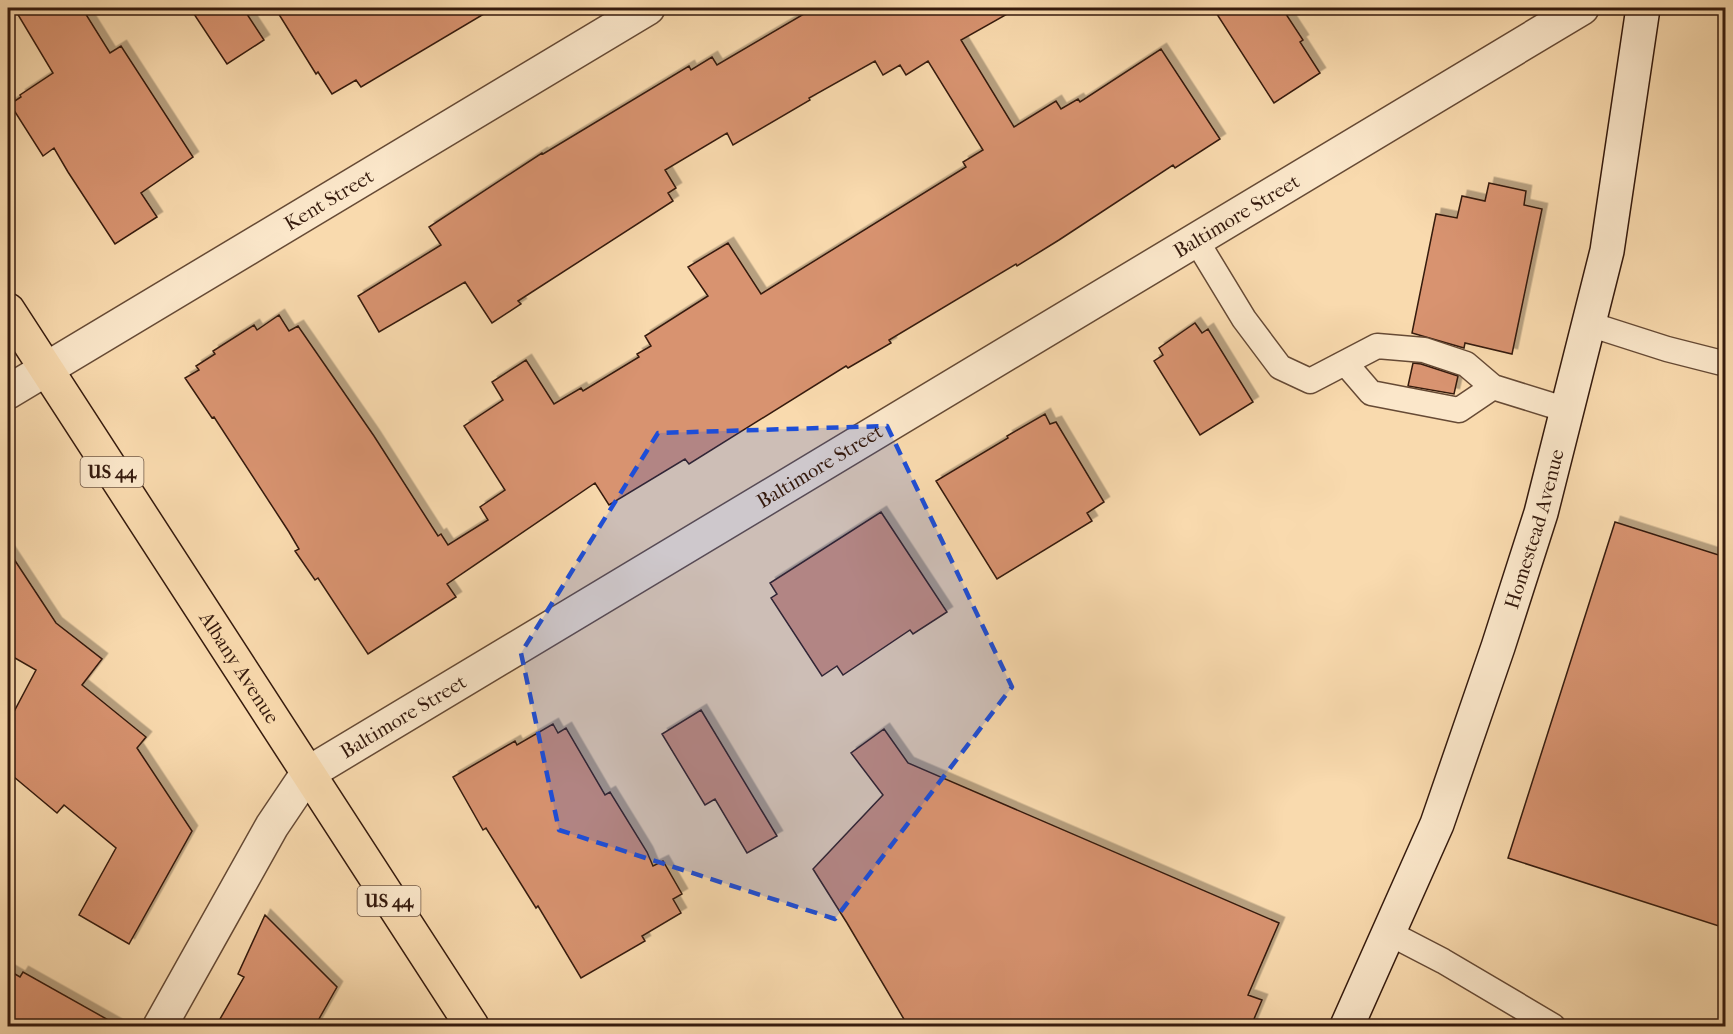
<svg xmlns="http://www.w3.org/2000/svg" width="1733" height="1034" viewBox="0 0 1733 1034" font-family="'IM FELL French Canon',serif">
<defs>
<filter id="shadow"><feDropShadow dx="5.5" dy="-5.5" stdDeviation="0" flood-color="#0004"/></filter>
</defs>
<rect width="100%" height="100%" fill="#f9daae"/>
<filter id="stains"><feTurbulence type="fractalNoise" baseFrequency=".00333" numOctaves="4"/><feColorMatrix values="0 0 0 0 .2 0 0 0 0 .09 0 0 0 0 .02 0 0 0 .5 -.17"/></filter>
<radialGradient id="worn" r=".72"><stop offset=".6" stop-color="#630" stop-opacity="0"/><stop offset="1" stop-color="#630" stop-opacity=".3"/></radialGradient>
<path fill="#d89370" stroke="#351a0d" stroke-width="1.5" filter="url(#shadow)" d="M14 8H82L110 53 121 46 193 157 141 193 157 217 115 244 68 172 54 148 43 156 10 104 21 97 20 95 53 73Z
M190 8H243L264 40 227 64Z
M275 8H494L361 87 356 80 332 94 318 72 316 74Z
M814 8H1018L961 40 1014 127 1056 101 1061 109 1078 99 1080 102 1161 49 1220 139 1175 168 1173 165 1059 240 1017 266 1016 264 889 340 891 343 848 368 846 366 689 464 685 459 609 505 595 483 447 584 456 597 368 654 318 578 315 580 295 551 299 549 289 532 214 417 212 418 185 378 199 370 196 366 215 354 213 351 254 325 257 330 279 315 289 331 298 326 374 436 438 536 441 534 448 545 488 520 480 507 505 490 464 426 503 400 492 382 526 360 554 404 581 388 583 391 639 357 637 354 651 346 645 336 708 296 688 267 728 243 761 294 966 167 963 162 983 150 928 61 906 75 900 65 883 75 875 61 809 98 810 100 733 145 727 133 665 170 676 188 668 193 673 201 518 301 521 304 492 323 465 282 379 332 358 296 441 245 429 227 542 153 543 154 689 66 691 70 712 57 717 65Z
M1213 8H1282L1303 40 1300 42 1320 73 1274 103Z
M1489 183 1526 191 1524 205 1542 209 1512 354 1465 343 1464 348 1412 333 1436 214 1457 218 1462 196 1485 201Z
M1195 323 1202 333 1208 329 1253 402 1200 435 1154 361 1163 355 1159 348Z
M1413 363 1421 364 1458 376 1454 394 1408 386Z
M1045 414 1050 424 1056 422 1104 502 1087 513 1092 521 997 579 936 481 1008 438 1007 436Z
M881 512 947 612 913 634 910 630 843 675 837 666 822 676 771 598 777 594 770 583Z
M1615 522 1725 557V928L1508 858Z
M8 550 56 623 102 659 82 685 146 737 137 748 192 831 129 944 79 915 116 848 64 805 57 813 8 772V723L36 670 8 654Z
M701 710 777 836 747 853 715 799 705 805 662 734Z
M553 724 558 733 566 728 605 795 610 792 647 852 653 866 663 861 682 894 673 899 681 913 642 936 645 941 581 978 538 906 536 908 486 828 483 830 453 777 515 741 517 745Z
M884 729 908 763 1279 923 1248 995 1262 1000 1251 1026H908L847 923 813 869 883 795 851 753Z
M265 915 337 987 315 1026H216L244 977 238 974Z
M8 970 20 977 23 972 119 1026H8Z"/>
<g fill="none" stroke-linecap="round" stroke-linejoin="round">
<defs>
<path id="lane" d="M1196 240 1244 319 1280 367 1310 381 1377 346 1424 350 1466 364 1493 387 1567 410
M1589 324 1667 349 1726 364
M1346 364 1371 393 1459 410 1493 387
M1389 933 1443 961 1553 1026"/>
<g id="street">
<path id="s1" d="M8 392 648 8"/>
<path id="s2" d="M160 1026 272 826 307 774 1582 8"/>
</g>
<g id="secondary">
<path id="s3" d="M1347 1026 1437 824 1498 647 1541 513 1607 251 1643 8"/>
</g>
<g id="highway">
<path id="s4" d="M8 310 472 1026"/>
</g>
</defs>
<use href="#lane" stroke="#664a35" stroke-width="27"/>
<use href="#street" stroke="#664a35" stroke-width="36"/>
<use href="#secondary" stroke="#351a0d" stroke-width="36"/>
<use href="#highway" stroke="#351a0d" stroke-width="36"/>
<use href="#lane" stroke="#fbe7ca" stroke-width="24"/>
<use href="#street" stroke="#fbe7ca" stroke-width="33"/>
<use href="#secondary" stroke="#fbe7ca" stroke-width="33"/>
<use href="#highway" stroke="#f9daae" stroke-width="33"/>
</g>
<path fill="#1d4ed8" fill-opacity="0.2" stroke="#1d4ed8" stroke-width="4.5" stroke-dasharray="12 8" stroke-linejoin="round" d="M887 426 1012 687 835 919 559 830 521 653 658 433Z"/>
<g text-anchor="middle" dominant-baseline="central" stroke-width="4.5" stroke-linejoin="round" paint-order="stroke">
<g fill="#fbe7ca" stroke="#705846" stroke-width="1.5">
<rect x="80.5" y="457" width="63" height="30" rx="4.5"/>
<rect x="357.5" y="886" width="63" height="30" rx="4.5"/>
</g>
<g font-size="18" font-weight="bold" fill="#351a0d">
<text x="112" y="472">US 44</text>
<text x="389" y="901">US 44</text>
</g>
<g font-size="20" fill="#351a0d" stroke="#fbe7ca">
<text stroke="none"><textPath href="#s1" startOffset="374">Kent Street</textPath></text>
<text stroke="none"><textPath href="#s2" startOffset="1376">Baltimore Street</textPath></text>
<text stroke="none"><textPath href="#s2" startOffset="890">Baltimore Street</textPath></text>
<text stroke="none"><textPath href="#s3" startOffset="532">Homestead Avenue</textPath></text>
<text stroke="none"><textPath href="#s4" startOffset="426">Albany Avenue</textPath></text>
<text stroke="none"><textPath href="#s2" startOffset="404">Baltimore Street</textPath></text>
</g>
</g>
<rect width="1733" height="1034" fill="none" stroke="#f9daae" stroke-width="30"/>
<rect x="9" y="9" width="1715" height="1016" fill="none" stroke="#351a0d" stroke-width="3"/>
<rect x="15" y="15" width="1703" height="1004" fill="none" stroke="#351a0d" stroke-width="1.5"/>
<rect width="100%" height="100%" filter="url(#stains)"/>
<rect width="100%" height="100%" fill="url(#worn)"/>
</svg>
